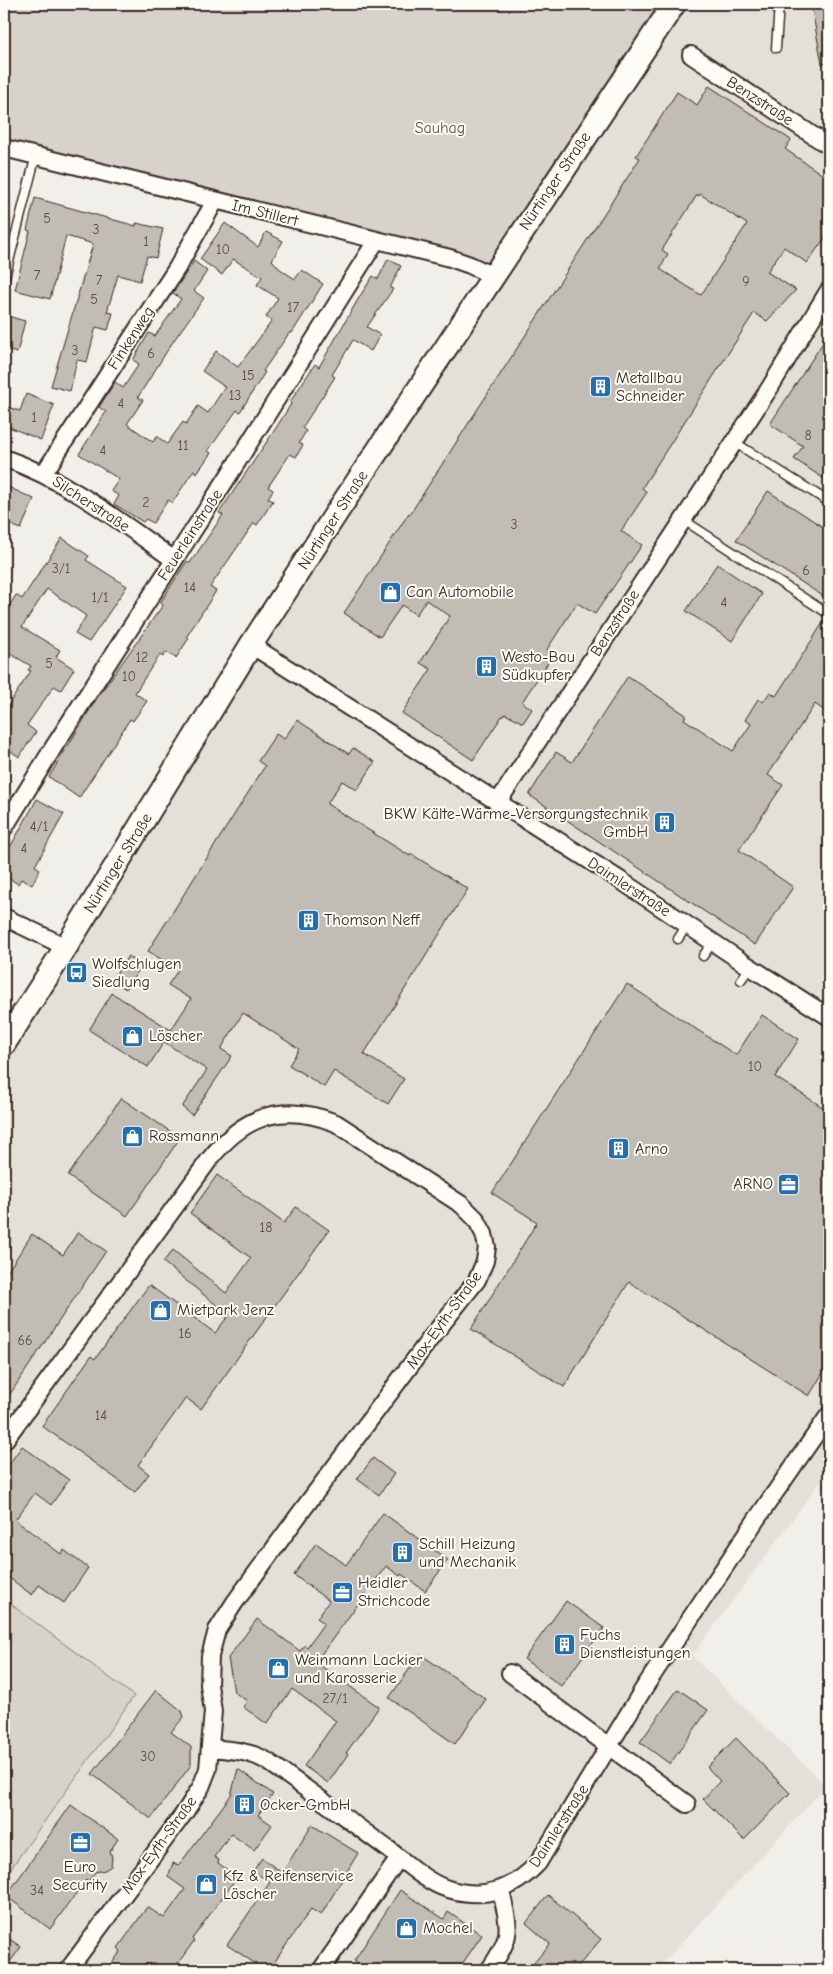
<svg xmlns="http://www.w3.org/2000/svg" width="833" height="1974" viewBox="0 0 833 1974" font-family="'Comic Neue',sans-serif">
<rect width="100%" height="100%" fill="#f1efea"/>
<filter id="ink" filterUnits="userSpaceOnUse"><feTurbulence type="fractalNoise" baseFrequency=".02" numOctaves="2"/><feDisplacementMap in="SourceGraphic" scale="10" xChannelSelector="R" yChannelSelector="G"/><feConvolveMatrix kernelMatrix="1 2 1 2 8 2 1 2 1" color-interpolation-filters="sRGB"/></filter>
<g filter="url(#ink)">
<path fill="#e3e0da" d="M674 4H829V1470L692 1656 826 1786 657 1970H4V1043Z"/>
<path fill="#d7d2cc" stroke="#897e75" d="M4 4H674L493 276 4 148Z
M4 1599 134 1696 4 1878Z"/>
<path fill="#c1bcb4" stroke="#3b2a1e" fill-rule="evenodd" d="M811 4H829V63L822 64Z
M709 86 791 140 785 149 829 179V232L807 263 784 247 767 272 796 290 767 321 754 313 642 488 647 492 621 531 642 545 595 614 577 603 546 651 553 655 522 702 532 709 523 723 511 716V717L505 714 503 717 502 716 473 760 402 713 431 669 420 663 450 616 426 600 416 615 402 605 380 637 344 613 409 513 410 514 640 158 636 156 677 92 697 105ZM700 194 747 224 701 295 660 269 668 254 662 250 697 195 699 196Z
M35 198 136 226V223L163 229 156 258 147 256 140 281 118 275 107 312 113 313 108 330 96 327 87 362 77 360 70 391 51 386 93 244 66 236 50 299 15 290 30 231 27 230Z
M225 223 258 247 266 232 283 241 272 260 280 269 295 279 302 270 323 284 292 333 290 332 263 371 265 372 240 412 237 410 208 451 211 453 197 473 194 470 172 503 168 500 153 523 146 519 143 522 114 504 119 496 111 491 119 479 79 454 106 412 99 407 115 382 123 388 139 364 133 360 149 333 155 336 181 299 173 293 194 261 207 271 194 291 204 298 174 340 138 397 143 400 127 424 153 442 157 436 167 444 183 422 186 424 198 406 208 413 225 387 202 371 216 351 238 367 272 321 266 317 278 298 257 285 262 277 233 259 222 275 200 259Z
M388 259 401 266 390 288 393 289 367 327 380 335 371 351 353 340 332 375 335 377 302 428 306 431 299 443 303 445 296 457 290 454 268 487 273 490 268 498 273 501 257 525 254 523 210 587 216 591 187 636 189 638 176 658 166 652 163 657 160 655 147 674 135 693 147 701 133 721 130 719 79 798 49 777 97 698 163 605 160 603 187 561 190 563 223 515 219 513 276 428 291 404 290 402 315 364 319 367 360 296 373 276 378 279Z
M4 315 25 321 17 353 4 349Z
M829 333V482L794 459 803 446 770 424Z
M26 394 54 405 41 440 4 425V406L20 411Z
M4 485 34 499 21 529 4 522Z
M768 491 829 531V600L736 540Z
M62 538 89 556 86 560 127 586 89 642 75 634 86 616 47 589 22 627 60 650 56 657 74 669 61 690 54 686 27 725 36 732 19 757 4 746V724L9 716 4 711 31 671 28 670 31 666 4 650V614L16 595 22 599Z
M717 564 762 594 732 641 686 611Z
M826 618H829V714L815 704 768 775 783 785 739 850 793 887 755 945 529 795 556 752 572 762 628 676 686 715 684 719 733 751 751 724 745 720 758 699 763 702 770 692 776 696Z
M297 720 349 754 353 748 375 762 357 790 342 781 327 804 410 856 411 854 468 889 364 1054 404 1079 388 1104 334 1071 324 1087 289 1065 299 1049 243 1013 221 1049 232 1056 192 1115 182 1107 207 1070 164 1042 148 1067 89 1030 112 993 171 1030 191 999 168 985 178 970 148 951 265 766 258 761 276 734 284 739Z
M37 799 64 814 35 866 40 869 32 885 21 879 18 884 4 875V858Z
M128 956 142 965 126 989 112 980Z
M627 984 736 1055 762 1015 799 1039 775 1077 829 1111V1363L809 1396 629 1282 564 1387 471 1329 537 1222 492 1193Z
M121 1098 180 1138 127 1216 68 1176Z
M217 1175 284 1223 296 1207 329 1230 201 1409 186 1398 138 1465 149 1474 135 1492 42 1426 91 1356 95 1359 149 1285 215 1333 229 1315 163 1262 173 1250 226 1293 251 1258 190 1213Z
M78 1232 106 1251 4 1403V1277L32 1234 63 1255Z
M22 1446 69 1480 51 1505 35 1493 15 1520 61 1554 64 1550 88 1568 64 1603 39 1585 32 1595 4 1574V1471Z
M373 1458 394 1474 379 1495 357 1479Z
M383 1513 448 1560 425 1591 401 1574 400 1576 386 1566 320 1656 322 1658 318 1664 379 1707 346 1753 348 1754 328 1783 304 1766 336 1721 292 1689 267 1724 243 1707 247 1701 234 1692 228 1658 257 1619 300 1651 305 1645 307 1647 324 1623 317 1618 329 1601 294 1575 316 1543 346 1565Z
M566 1601 604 1628 561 1686 524 1659Z
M420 1654 486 1699 455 1744 389 1698Z
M678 1689 708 1710 670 1764 640 1742Z
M156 1690 182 1711 184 1717 171 1732 191 1747V1765L151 1819 92 1774Z
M736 1738 790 1793 744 1840 703 1799 720 1781 707 1767Z
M238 1769 273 1794 258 1815 272 1825 254 1850 231 1834 214 1857 219 1860 218 1863 237 1877 192 1939 194 1941 173 1970H107L121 1951 118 1948 147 1907 164 1918 185 1889 168 1877 173 1863 179 1865 231 1795Z
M71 1805 118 1839 110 1851 112 1857 111 1866 105 1870 95 1872 88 1882 86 1880 50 1929 6 1896Z
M312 1825 358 1853 321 1915 311 1909 269 1970H265L227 1945 270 1882 253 1871 262 1858 282 1873Z
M400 1890 444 1919 448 1912 482 1935 458 1970H367L354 1961Z
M548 1895 601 1939 575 1970H528L550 1944 526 1923Z
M4 1935 21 1947 4 1970Z"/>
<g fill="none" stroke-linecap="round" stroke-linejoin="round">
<defs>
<path id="lane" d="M776 48 779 4
M4 281 36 155
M734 442 829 502
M682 519 827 613
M678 939 687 925
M703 956 713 942
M741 980 750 967"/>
<path id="street" d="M691 55 829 146
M4 148 450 258 470 265 493 276
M4 458C67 480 119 521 173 559
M44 473 177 268 215 201
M251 645 620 880 744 963 829 1017
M498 802 769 389 829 290
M4 828 53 748 229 475 376 241
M4 917 66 947
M4 1441 209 1160C244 1115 282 1102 336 1123L462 1205 476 1219 484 1234 487 1247 485 1261 477 1280 430 1339 298 1516 235 1602 217 1630 210 1656 209 1685 213 1711 208 1769 201 1787 185 1812 68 1970
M510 1673 687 1804
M211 1748C231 1750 250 1751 267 1761 308 1789 348 1820 388 1849 406 1863 426 1882 448 1889 485 1900 513 1890 538 1863L644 1688 758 1517 829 1415
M321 1970 399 1858
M489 1970C513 1935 510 1931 501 1891"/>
<path id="secondary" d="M4 1044 66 947 251 645 337 512 674 4"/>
</defs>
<use href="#lane" stroke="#3b2a1e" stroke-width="11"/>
<use href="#street" stroke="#3b2a1e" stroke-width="20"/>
<use href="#secondary" stroke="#3b2a1e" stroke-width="26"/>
<use href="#lane" stroke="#fdfcf7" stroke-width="8"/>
<use href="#street" stroke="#fdfcf7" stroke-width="16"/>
<use href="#secondary" stroke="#fdfcf7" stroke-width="22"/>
</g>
</g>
<defs>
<symbol id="building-square" viewBox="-11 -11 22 22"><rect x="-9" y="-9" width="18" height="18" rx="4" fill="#1f6fb2" stroke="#fdfcf7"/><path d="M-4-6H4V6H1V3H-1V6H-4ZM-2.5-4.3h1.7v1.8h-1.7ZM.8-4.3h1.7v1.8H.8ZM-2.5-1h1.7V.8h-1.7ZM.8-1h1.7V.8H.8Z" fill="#fff"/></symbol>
<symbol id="shop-square" viewBox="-11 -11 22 22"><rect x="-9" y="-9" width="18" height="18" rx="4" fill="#1f6fb2" stroke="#fdfcf7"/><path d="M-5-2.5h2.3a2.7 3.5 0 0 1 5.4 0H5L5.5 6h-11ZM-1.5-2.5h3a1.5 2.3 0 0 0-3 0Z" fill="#fff"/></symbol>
<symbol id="bus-square" viewBox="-11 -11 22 22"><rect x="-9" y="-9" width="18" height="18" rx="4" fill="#1f6fb2" stroke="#fdfcf7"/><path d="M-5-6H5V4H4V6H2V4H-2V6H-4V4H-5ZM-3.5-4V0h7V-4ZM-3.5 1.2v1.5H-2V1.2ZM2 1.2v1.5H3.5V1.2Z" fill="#fff"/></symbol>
<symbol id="office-square" viewBox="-11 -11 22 22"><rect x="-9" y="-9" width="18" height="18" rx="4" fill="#1f6fb2" stroke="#fdfcf7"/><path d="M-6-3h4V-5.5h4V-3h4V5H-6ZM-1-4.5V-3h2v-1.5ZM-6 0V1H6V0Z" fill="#fff"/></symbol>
</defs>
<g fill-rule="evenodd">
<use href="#building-square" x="588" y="374" width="25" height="25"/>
<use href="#shop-square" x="378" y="580" width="25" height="25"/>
<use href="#building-square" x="474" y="654" width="25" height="25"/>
<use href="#building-square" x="652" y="810" width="25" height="25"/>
<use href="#building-square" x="296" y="908" width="25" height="25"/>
<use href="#bus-square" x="64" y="960" width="25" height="25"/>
<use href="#shop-square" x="120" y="1024" width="25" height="25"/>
<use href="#shop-square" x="120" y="1124" width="25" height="25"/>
<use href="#building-square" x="606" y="1136" width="25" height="25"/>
<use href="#office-square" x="776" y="1172" width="25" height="25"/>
<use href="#shop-square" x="148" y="1298" width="25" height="25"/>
<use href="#building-square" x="390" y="1540" width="25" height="25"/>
<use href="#office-square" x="330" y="1580" width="25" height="25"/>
<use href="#building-square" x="552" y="1632" width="25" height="25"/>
<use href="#shop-square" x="266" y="1656" width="25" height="25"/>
<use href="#building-square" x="232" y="1792" width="25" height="25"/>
<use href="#office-square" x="68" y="1830" width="25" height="25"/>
<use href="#shop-square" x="194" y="1872" width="25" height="25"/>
<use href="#shop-square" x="394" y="1916" width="25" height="25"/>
</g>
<g text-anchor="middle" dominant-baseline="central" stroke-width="4" stroke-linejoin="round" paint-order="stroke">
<g font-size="14" fill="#5c4e44">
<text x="47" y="218">5</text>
<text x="96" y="229">3</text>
<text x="146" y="241">1</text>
<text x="223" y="249">10</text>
<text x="37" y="275">7</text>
<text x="99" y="280">7</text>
<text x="746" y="281">9</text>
<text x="94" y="299">5</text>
<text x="293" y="307">17</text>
<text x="75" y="350">3</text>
<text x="151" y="353">6</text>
<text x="248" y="375">15</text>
<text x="235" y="395">13</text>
<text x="121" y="403">4</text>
<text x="34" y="417">1</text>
<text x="808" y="435">8</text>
<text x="183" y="445">11</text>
<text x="103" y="450">4</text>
<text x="146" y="502">2</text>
<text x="514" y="524">3</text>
<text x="61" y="568">3/1</text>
<text x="806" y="570">6</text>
<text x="190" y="587">14</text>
<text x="100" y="597">1/1</text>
<text x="724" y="602">4</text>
<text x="142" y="657">12</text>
<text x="49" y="663">5</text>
<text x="129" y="676">10</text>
<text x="39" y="826">4/1</text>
<text x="24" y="848">4</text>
<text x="755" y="1066">10</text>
<text x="266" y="1227">18</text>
<text x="185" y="1333">16</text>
<text x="25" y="1340">66</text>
<text x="101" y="1415">14</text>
<text x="335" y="1698">27/1</text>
<text x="148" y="1756">30</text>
<text x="37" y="1890">34</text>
</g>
<g font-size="16" fill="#3b2a1e" stroke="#fdfcf7">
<text transform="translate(760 101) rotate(33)">Benzstraße</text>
<text transform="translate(555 181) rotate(-56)">Nürtinger Straße</text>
<text transform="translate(265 213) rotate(14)">Im Stillert</text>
<text transform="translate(131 338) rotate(-57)">Finkenweg</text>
<text transform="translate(91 504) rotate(33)">Silcherstraße</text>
<text transform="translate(333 520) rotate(-57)">Nürtinger Straße</text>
<text transform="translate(190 535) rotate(-57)">Feuerleinstraße</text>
<text transform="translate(615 623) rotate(-57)">Benzstraße</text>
<text transform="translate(118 863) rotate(-58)">Nürtinger Straße</text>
<text transform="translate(629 887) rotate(33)">Daimlerstraße</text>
<text transform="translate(444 1320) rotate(-54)">Max-Eyth-Straße</text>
<text transform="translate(559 1826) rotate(-57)">Daimlerstraße</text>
<text transform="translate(159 1845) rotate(-54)">Max-Eyth-Straße</text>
</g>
<g font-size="16" fill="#62544a" stroke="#fdfcf7">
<text x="440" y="128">Sauhag</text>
</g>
<g font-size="16" fill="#3b2a1e" stroke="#fdfcf7" text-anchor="start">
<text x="616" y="378">Metallbau<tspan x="616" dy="18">Schneider</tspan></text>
<text x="406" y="592">Can Automobile</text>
<text x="502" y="657">Westo-Bau<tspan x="502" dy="18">Südkupfer</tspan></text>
<text x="648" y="814" text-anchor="end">BKW Kälte-Wärme-Versorgungstechnik<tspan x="648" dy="18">GmbH</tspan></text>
<text x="324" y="920">Thomson Neff</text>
<text x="92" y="964">Wolfschlugen<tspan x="92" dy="18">Siedlung</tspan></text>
<text x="149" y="1036">Löscher</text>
<text x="149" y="1136">Rossmann</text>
<text x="635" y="1149">Arno</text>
<text x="773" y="1184" text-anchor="end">ARNO</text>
<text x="177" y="1310">Mietpark Jenz</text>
<text x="419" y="1544">Schill Heizung<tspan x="419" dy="18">und Mechanik</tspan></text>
<text x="358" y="1583">Heidler<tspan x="358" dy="18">Strichcode</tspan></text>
<text x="580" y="1635">Fuchs<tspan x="580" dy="18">Dienstleistungen</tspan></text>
<text x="295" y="1660">Weinmann Lackier<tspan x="295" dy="18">und Karosserie</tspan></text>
<text x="260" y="1805">Ocker-GmbH</text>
<text x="80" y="1867" text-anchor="middle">Euro<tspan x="80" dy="18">Security</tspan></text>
<text x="223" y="1876">Kfz &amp; Reifenservice<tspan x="223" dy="18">Löscher</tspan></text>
<text x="423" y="1928">Mochel</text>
</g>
</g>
<rect width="833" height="1974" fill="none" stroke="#fdfcf7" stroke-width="20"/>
<rect x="10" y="10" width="813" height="1954" fill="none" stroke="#3b2a1e" stroke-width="2" filter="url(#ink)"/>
</svg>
